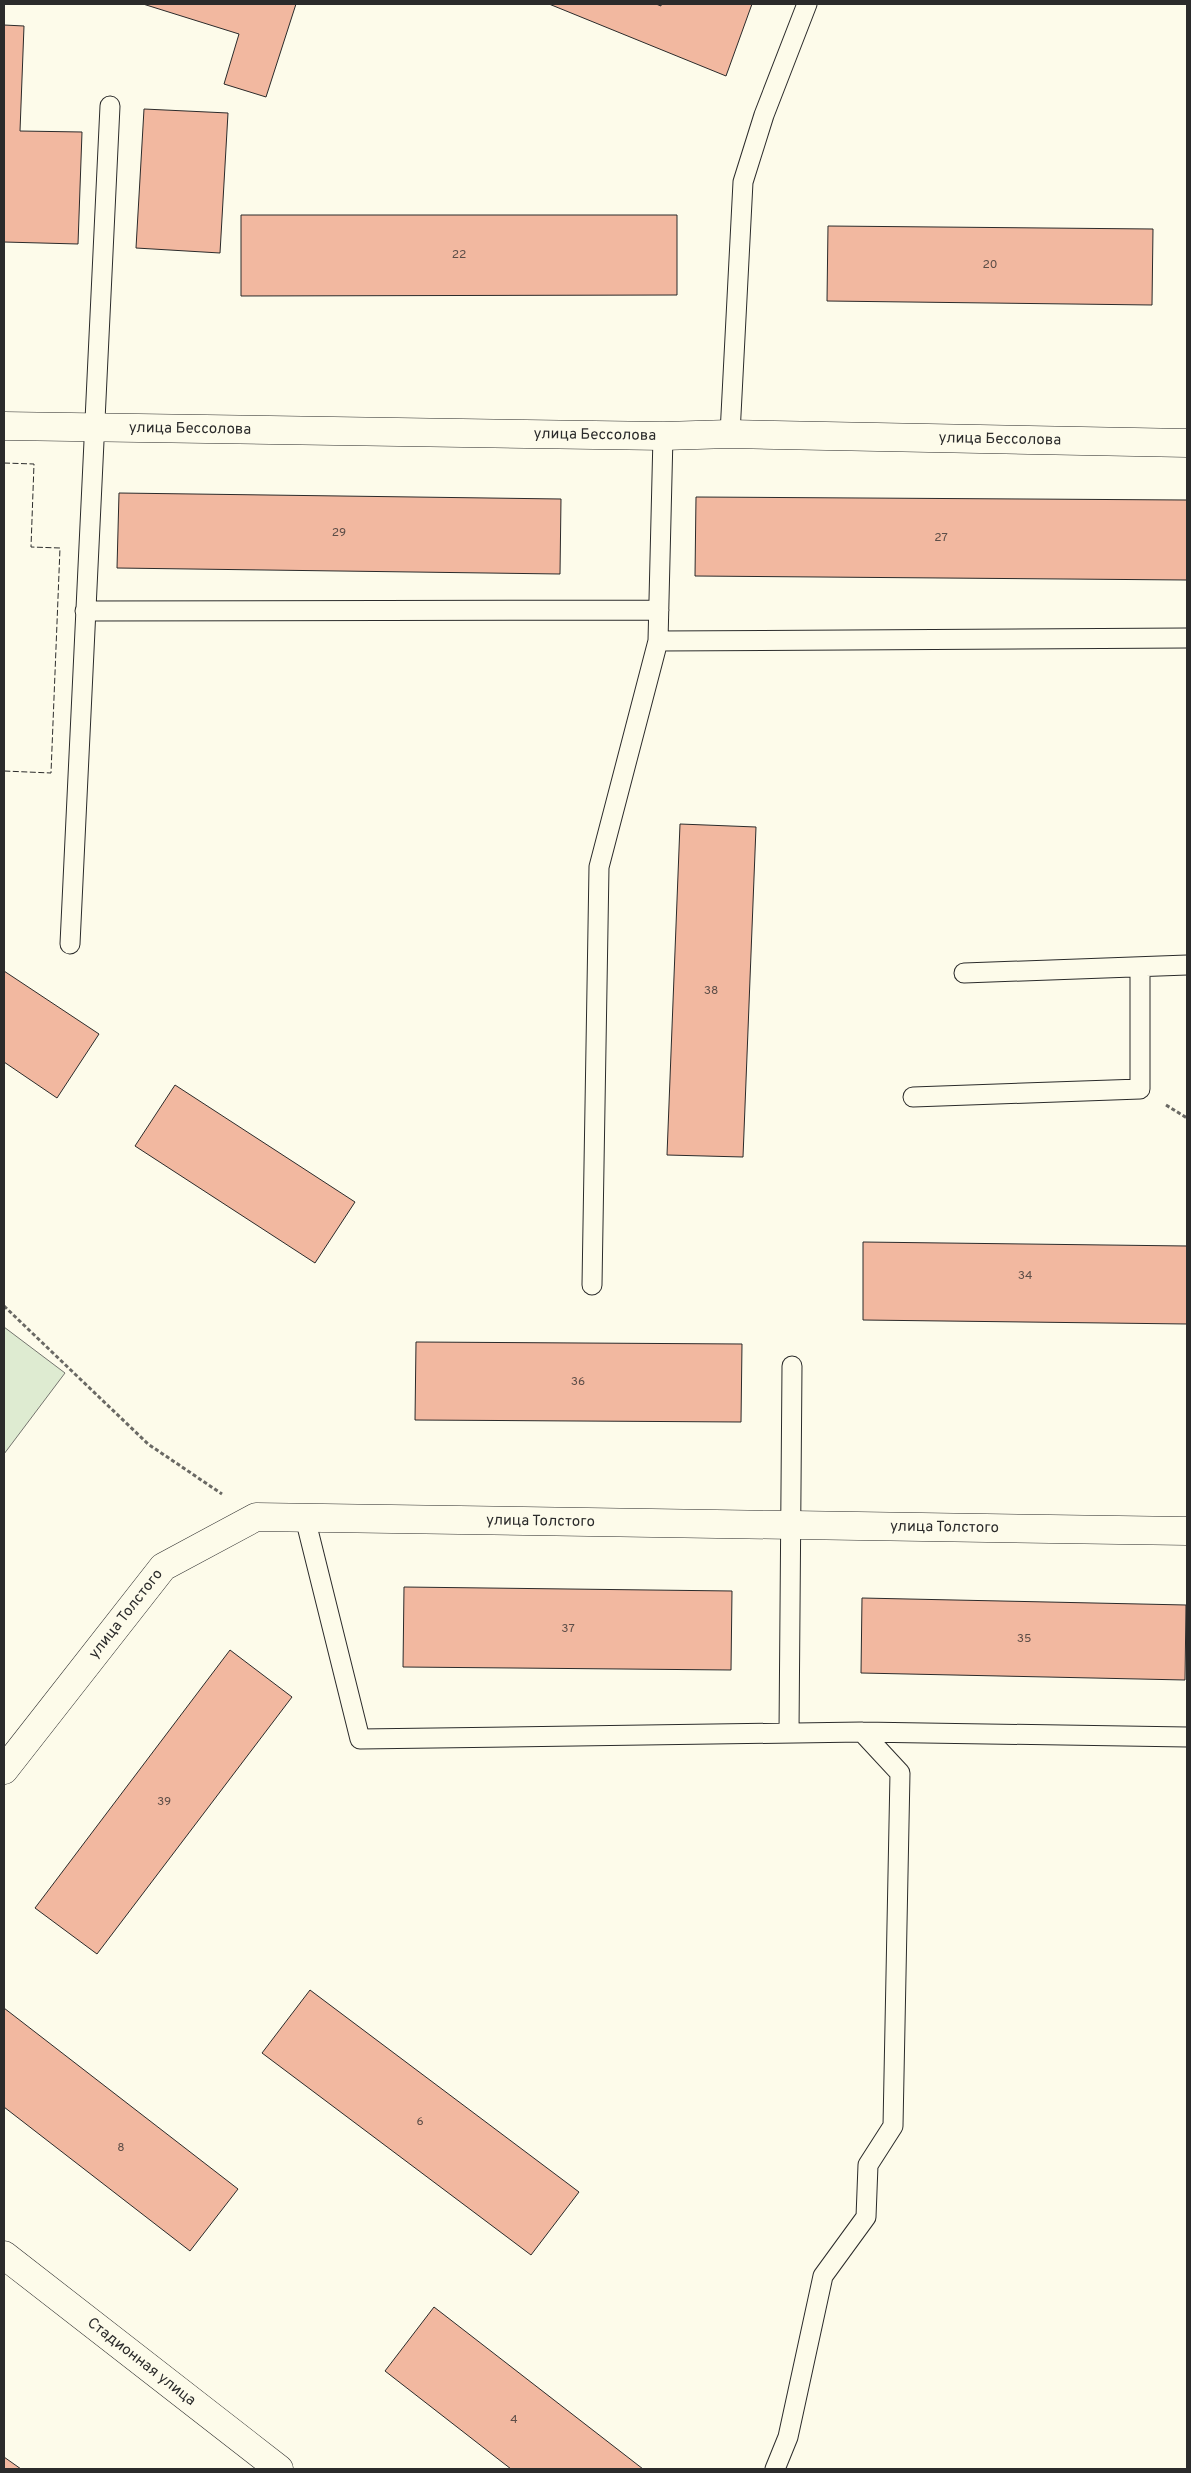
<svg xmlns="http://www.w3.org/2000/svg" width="1191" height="2473" viewBox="0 0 1191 2473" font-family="Overpass,sans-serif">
<rect width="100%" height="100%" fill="#fdfbea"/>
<path fill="#deebd1" stroke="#74746e" d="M4 1327 65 1373 4 1454Z"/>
<path fill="#f2b8a0" stroke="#2b2b2b" d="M143 4H296L266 97 224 84 239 34Z
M549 4H656L661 6V4H752L726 76Z
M4 25 24 26 20 131 82 132 78 244 4 242Z
M144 109 228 113 220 253 136 248Z
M241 215H677V295L241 296Z
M828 226 1153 229 1152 305 827 301Z
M119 493 561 499 560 574 117 568Z
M696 497 1187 500V580L695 576Z
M680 824 756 827 743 1157 667 1155Z
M4 971 99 1034 57 1098 4 1062Z
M175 1085 355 1202 315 1263 135 1146Z
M863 1242 1187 1246V1324L863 1320Z
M416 1342 742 1344 741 1422 415 1420Z
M404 1587 732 1591 731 1670 403 1667Z
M862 1598 1186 1605 1185 1680 861 1673Z
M230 1650 292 1697 97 1954 35 1908Z
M310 1990 579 2192 531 2255 262 2053Z
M4 2008 238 2189 190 2251 4 2107Z
M434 2307 643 2469H511L385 2371Z
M4 2457 21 2469H4Z"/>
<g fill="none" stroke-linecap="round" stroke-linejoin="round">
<defs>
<path id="service" d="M730 434 743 182 764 115 807 4
M85 611 659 610
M658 641 1187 638
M70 944 110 106
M964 973 1187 965
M913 1097 1140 1089V967
M592 1285 599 867 658 641 663 436
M305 1518 360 1739 862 1732 1187 1737
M789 1733 792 1366
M775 2469 788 2437 823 2276 866 2217 868 2165 893 2126 900 1773 862 1732"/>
<g id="minor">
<path id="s1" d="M4 1770 163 1567 256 1517 1187 1531"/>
<path id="s2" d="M4 2255 279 2469"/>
</g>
<g id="secondary">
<path id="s3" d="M4 426 663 436 730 434 1187 443"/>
</g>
</defs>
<use href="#service" stroke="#2b2b2b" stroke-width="21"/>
<use href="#minor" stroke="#2b2b2b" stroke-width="29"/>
<use href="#secondary" stroke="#2b2b2b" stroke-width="29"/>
<path stroke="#6a6964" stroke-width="3" stroke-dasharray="4 2.5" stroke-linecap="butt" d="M1166 1105 1187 1118
M4 1306 148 1444 222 1494"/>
<use href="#service" stroke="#fdfbea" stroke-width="19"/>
<use href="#minor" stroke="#fdfbea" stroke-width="28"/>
<use href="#secondary" stroke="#fdfbea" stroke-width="28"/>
<path stroke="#2b2b2b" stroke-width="1" stroke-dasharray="6 2.5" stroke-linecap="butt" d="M4 463 34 464 31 547 60 548 51 773 4 771"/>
</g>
<g text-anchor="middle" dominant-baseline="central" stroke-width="4" stroke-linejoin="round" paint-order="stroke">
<g font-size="12" fill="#5d4e48">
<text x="459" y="255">22</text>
<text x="990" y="265">20</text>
<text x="339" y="533">29</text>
<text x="941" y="538">27</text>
<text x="711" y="991">38</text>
<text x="1025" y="1276">34</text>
<text x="578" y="1382">36</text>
<text x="568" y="1629">37</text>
<text x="1024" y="1639">35</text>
<text x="164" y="1802">39</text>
<text x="420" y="2122">6</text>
<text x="121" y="2148">8</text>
<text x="514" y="2420">4</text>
</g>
<g font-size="15" fill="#2b2b2b" stroke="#fdfbea">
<text stroke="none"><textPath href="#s3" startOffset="186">улица Бессолова</textPath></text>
<text stroke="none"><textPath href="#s3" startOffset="591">улица Бессолова</textPath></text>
<text stroke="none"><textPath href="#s3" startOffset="996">улица Бессолова</textPath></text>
<text stroke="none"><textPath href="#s1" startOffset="648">улица Толстого</textPath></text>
<text stroke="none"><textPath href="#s1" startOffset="1052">улица Толстого</textPath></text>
<text stroke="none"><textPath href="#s1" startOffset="198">улица Толстого</textPath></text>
<text stroke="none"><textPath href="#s2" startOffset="174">Стадионная улица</textPath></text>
</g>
</g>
<rect width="1191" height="2473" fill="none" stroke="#2b2b2b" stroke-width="10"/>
</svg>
